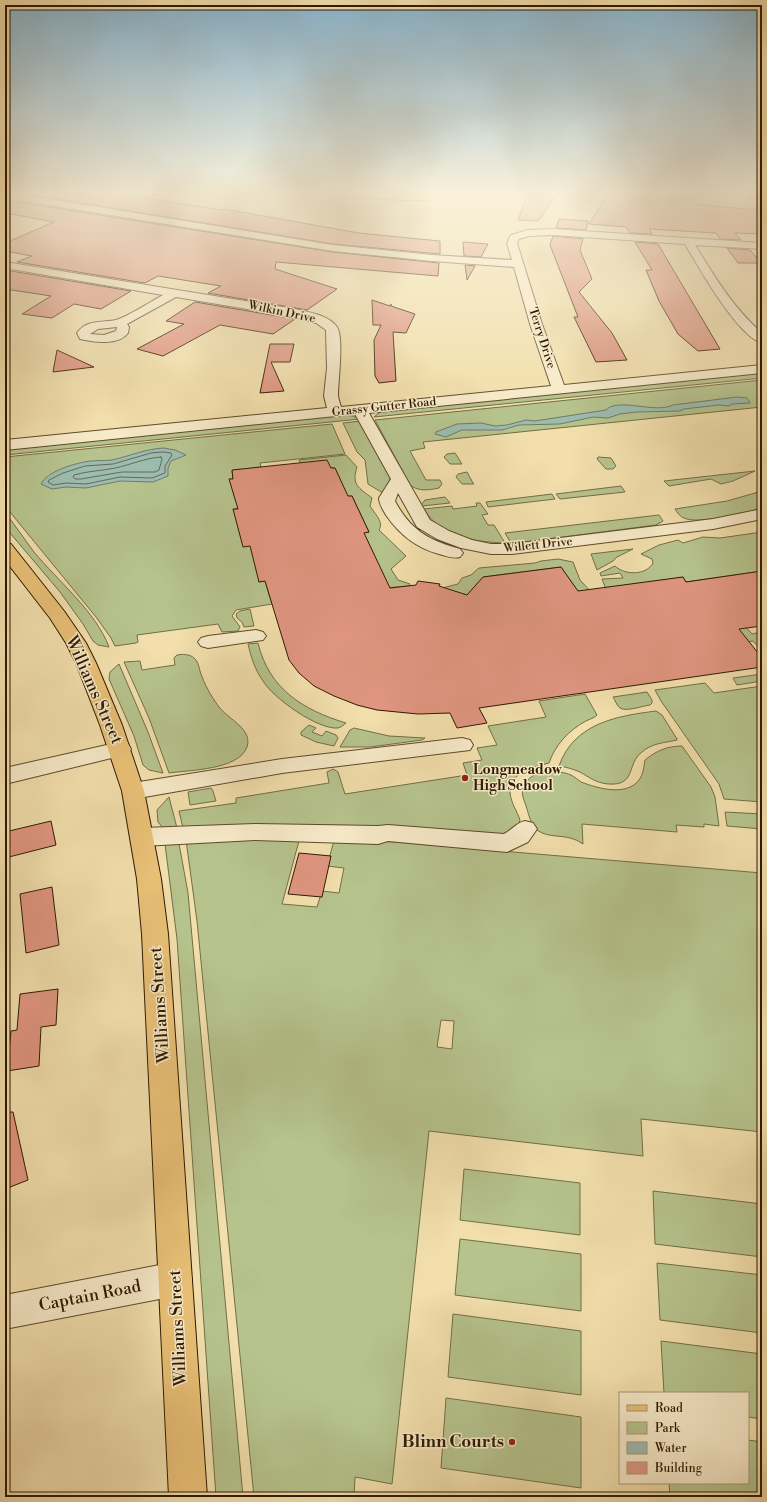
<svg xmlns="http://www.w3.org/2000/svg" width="767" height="1502" viewBox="0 0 767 1502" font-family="'Libre Bodoni',serif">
<rect width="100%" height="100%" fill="#f2dfac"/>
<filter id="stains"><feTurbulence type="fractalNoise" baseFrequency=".005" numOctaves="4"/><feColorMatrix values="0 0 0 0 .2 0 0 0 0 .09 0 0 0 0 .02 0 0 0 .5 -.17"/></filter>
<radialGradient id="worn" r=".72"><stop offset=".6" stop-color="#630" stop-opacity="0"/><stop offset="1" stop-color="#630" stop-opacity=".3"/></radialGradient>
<path fill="#b6c38d" stroke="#726e46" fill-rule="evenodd" d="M762 373V378L374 417 380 412 391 410Z
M762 380V407L423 442 425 448 410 451 426 480H440L442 484 439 488C429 490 419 492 410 485L375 420Z
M341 415 353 416 360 419 5 455V450Z
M361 421 390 477 389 483 383 493 368 484 365 460 357 452 343 423Z
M332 424 345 454 260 463 261 467 232 471 233 479H230L242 508 234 509 255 545 259 582 265 581 272 604 236 610 232 616 240 627 238 631 222 632 218 624 137 635 138 642 136 643 115 646 111 638 96 617 5 506V457Z
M455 453 462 464H450L444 457 447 454Z
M346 455 357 467C351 485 359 488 372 498L370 506C375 514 384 522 379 530L406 556 391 569 398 580 410 584 409 586 384 588 359 533 369 532 352 496 343 497 342 484 335 468 300 463 299 460Z
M598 457 611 458 616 466 613 469H606L597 459Z
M755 471 733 481 721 484 711 479 669 486 664 481Z
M467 472 473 483 474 484H462L456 477 458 474Z
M621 486 625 492 560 499 556 494Z
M762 491V508C747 512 698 525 684 518 680 517 677 512 675 509L727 501Z
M552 494 555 499 488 507 486 502Z
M445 497 450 503 422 506 421 505 425 500Z
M476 503H480L488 514 482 515 488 525H494L505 543C475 542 440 537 424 509L452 506 453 509 477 506Z
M5 512C15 525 24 539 34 552 58 581 96 612 109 647L98 645 93 641 83 624 60 592 5 527Z
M659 515 663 521 656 525 524 542 511 543 505 533Z
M762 532V571L686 582 683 577 607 592 602 579 623 578 620 573 601 576 600 573 615 566C624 575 646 576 653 563L652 559 641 554 659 545 678 540 683 543 703 537 720 538Z
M633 549 617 557 613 561 597 570 591 554Z
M558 559 573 562 580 580 593 594 581 596 561 567 483 577 467 595 442 588 458 584 462 578 471 575 479 568 535 563 541 561Z
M250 609 254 626 244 627 242 622 237 618 236 614 240 611Z
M743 624 752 634 762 632V651L753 641 745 642 731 625Z
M258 643C269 689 303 710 346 723 344 725 341 727 338 728 318 730 273 698 263 681 255 670 251 657 248 644Z
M177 655C182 654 190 654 194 658 198 661 199 667 200 671 204 684 211 696 219 707 228 719 253 729 247 747 239 770 189 770 169 773L149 718 124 662 140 661 142 670 175 665 174 658Z
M119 664 148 732 163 773 149 770 143 765 134 736 109 679 110 672Z
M762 674V681L737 685 733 678Z
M705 683 714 693 762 686V802L724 799 719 784 661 701 655 690Z
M647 692 652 700V703L650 705C642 706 626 712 620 708 617 706 615 700 613 697Z
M585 694 597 715C594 718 590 719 586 721 569 730 555 745 549 763 534 767 509 772 510 793 511 803 517 811 520 820L518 826 500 838 183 828 179 811 236 803V798L329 783 327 772 333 769 338 772 345 794 467 775 463 763 482 760 477 748 497 745 488 726 546 717 539 701Z
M656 711 662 715 677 739V740C664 743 652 743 642 752 626 764 637 786 608 784 596 783 589 777 580 772 573 769 566 767 559 766 574 723 617 716 656 711Z
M309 725 316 728 312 732 322 736 326 731 336 735 338 738 334 746 316 742 301 735V732Z
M354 728 389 736 425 738 422 740 370 747H340L350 730Z
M682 746 711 787 715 797 719 826 704 824V827L676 825 677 832 582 824 583 844C567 832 550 840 537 830 530 825 528 810 525 803 521 793 521 788 528 780 537 769 559 770 571 775 575 777 578 780 581 782 597 788 626 797 639 780 643 775 644 767 645 760 656 751 667 746 682 746Z
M211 788 213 791 216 801 190 805 188 792Z
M169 797 177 828H163L158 822 157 810Z
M725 812 762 814V829L727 826Z
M300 837 282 904 317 907 322 891 339 893 344 868 327 866 335 837 762 873V1132L641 1119 643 1156 429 1131 392 1484 355 1477 354 1497H254L197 921 186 840ZM441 1020 454 1021 452 1049 437 1047Z
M178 838 188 893 243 1497H216L177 939 165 844Z
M464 1169 580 1183V1235L460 1220Z
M653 1191 762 1204V1257L655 1244Z
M460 1239 581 1254V1311L455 1295Z
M657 1263 762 1275V1333L660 1320Z
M453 1314 581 1331V1395L448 1377Z
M661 1341 762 1354V1419L748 1417V1393H664Z
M446 1398 581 1417V1488L441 1468Z
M748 1440 762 1442V1497H670L669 1483H748Z"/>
<path fill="#9cbcb0" stroke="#707b6a" d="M737 397 747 398 750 403 732 404 729 406 719 405 684 409 680 411 637 412 620 414 608 418 593 417 560 424 519 425 502 430H462L446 437 435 434 436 432 457 424 481 423 495 426 507 425 526 420 535 421 606 410C618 397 655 414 673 405Z
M164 448 175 450 186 455 171 461 168 468V476L153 482 120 481 86 488 66 487 52 489 41 484C47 472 70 465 84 462 93 460 103 461 112 460 130 456 145 449 164 448Z"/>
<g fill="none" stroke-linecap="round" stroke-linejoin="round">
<path stroke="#656a58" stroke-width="1" d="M164 452 171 453 172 455 165 466V473L152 478 120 477 86 484 66 483 53 485 48 482 49 480 63 473 85 466 113 464 151 453Z
M161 457 162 459 159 470 155 472H122L81 479H75L73 477 74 475C87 471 101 471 115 468 130 465 145 458 161 457Z"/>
</g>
<path fill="#e09681" stroke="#2e1900" d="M7 191H100L222 210 224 209 359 233 440 241V254L333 244Z
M529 191H560L538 221 518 220Z
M610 191 699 192 694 204 756 210 760 234 735 233 741 240 720 239 716 233 649 229 652 234 630 233 626 227 589 224Z
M5 200 333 252 439 263 438 276 276 262 275 269 337 289 307 310 208 293 221 286 158 276 145 283 17 262 32 256 5 251V243L54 222 5 213Z
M559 219 588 221 586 230 556 228Z
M553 236 583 239 580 250 592 279 579 292 612 333 627 360 596 362 574 317H578L550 245Z
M463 242 488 244 481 257 464 256Z
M635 242 658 244 720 349 698 351 678 334 659 301 646 270H652Z
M727 248 750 250 761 263H738Z
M465 265 475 266 467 280Z
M5 270 131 291 101 309 74 304 52 318 22 314 51 296 5 289Z
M372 300 390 306 391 304V306L415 314 406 333 393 332 396 381 379 383 375 376 374 340 381 325H373Z
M195 302 295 319 273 334 220 325 163 356 137 349 184 324 166 321Z
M270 344H294L290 362H271L284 391 260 393Z
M57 350 94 367 53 372Z
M327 460 331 468H335L348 496H352L369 532 364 533 390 588 416 585 418 581 440 584 439 586 467 595 483 577 561 567 578 591 683 577 686 582 762 571V626L739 629 762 658V667L479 708 487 723 457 728 450 713 418 714 377 710 357 705 334 696 314 686 299 673 289 660 265 581 259 582 250 546 243 547 233 509H238L229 479H233L232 470Z
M51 821 56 845 5 858V832Z
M299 853 331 856 322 897 288 894Z
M52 887 59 945 26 953 20 894Z
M58 989 56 1025 41 1027 39 1066 7 1071 11 1031 17 1030 20 994Z
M5 1112H13L28 1180 5 1189Z"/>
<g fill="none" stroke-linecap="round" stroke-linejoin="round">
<defs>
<path id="minor" d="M348 191H366L384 194H426L430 191H441L431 199 428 200C413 200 358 201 348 191Z
M5 192 333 245 432 255 512 260 507 243 511 235 528 230 553 229 762 243V249L695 245C714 276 734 309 762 333V343C738 337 698 266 685 244L553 235 529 236 519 239 517 243 542 324 564 385 762 365V373L369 413 430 520 449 531 472 540 491 544H512L713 519 762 509V519L713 529 512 554H491L461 548 437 539 417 527 398 493 395 501C410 530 430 541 460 549L463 553 460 557C452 559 447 556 439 554 416 548 399 534 386 515 383 510 379 504 379 498L391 479 355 414 5 450V440L327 408 324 396 327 368 326 330 316 323 300 318 176 297 127 324 129 327 128 333C119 346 93 342 80 339L77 333C87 319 102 323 116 320 127 317 152 301 163 295L5 268V262L295 309C308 312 329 315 337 327 344 337 338 382 338 395 338 399 340 403 341 407L551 386 530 324 514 267 432 261 333 251 5 198ZM117 327 116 331 104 335 90 334 98 329Z
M256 630 263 632 266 636 263 640 208 648 201 646 198 642 201 638 208 636Z
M462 738 470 740 473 745 470 750 282 773 133 799 125 797 122 791 125 785 133 783 282 759Z
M120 742 128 744 131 749 128 754 5 784V768Z
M525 821 533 823 537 829 528 842 507 852 388 841 378 844 255 840 142 846 134 843 130 837 134 831 142 828 255 824 378 826 388 825 504 834C512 830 516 823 525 821Z
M175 1262 187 1267 192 1279 187 1291 175 1296 5 1329V1295Z"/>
<path id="major" d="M5 543 11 544 64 611 86 643 96 663 122 725 144 791 161 879 168 934 207 1497H169L142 934 137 879 122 791 100 725 76 663 66 643 50 618 5 560Z"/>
</defs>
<use href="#minor" stroke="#5f4a2b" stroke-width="2"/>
<use href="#major" stroke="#2e1900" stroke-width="2"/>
<use href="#minor" fill="#f7eac9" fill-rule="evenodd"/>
<use href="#major" fill="#e9c076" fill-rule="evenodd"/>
</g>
<linearGradient id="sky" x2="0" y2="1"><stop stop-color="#89b7d2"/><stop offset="0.48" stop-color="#f9f1da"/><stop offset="1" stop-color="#f9f1da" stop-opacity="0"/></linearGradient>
<rect width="767" height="401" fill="url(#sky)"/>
<g fill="#8f2418" stroke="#f7eac9" stroke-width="1.5">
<circle cx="465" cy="778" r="4"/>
<circle cx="512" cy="1442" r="4"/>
</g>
<g text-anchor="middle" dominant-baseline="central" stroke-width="3" stroke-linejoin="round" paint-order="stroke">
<g font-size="12" fill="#2e1900" stroke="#f7eac9">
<text transform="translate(282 312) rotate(12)">Wilkin Drive</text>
<text transform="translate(542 338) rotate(72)">Terry Drive</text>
<text transform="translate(384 407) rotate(-6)">Grassy Gutter Road</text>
<text transform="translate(538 545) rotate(-6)">Willett Drive</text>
</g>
<g font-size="14" font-weight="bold" fill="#2e1900" stroke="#f7eac9" text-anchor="start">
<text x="473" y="770">Longmeadow<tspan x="473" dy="16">High School</tspan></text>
</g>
<g font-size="17" fill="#2e1900" stroke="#f7eac9">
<text transform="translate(94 690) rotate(66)">Williams Street</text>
<text transform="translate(160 1005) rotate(-94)">Williams Street</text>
<text transform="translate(90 1296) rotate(-11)">Captain Road</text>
<text transform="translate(178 1328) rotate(-93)">Williams Street</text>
</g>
<g font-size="17" font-weight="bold" fill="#2e1900" stroke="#f7eac9" text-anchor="end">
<text x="504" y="1442">Blinn Courts</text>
</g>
</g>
<rect width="767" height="1502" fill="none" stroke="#f2dfac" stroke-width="20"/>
<rect x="6" y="6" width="755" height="1490" fill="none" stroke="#2e1900" stroke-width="2"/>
<rect x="10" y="10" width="747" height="1482" fill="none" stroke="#2e1900"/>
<rect x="619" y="1392" width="130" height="92" fill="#f7eac9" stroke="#a79679"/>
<rect x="627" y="1405" width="20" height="6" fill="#e9c076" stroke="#a79679"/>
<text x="655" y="1412" font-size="12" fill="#2e1900">Road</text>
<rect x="627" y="1422" width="20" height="12" fill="#b6c38d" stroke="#a79679"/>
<text x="655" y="1432" font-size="12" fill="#2e1900">Park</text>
<rect x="627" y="1442" width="20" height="12" fill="#9cbcb0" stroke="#a79679"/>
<text x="655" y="1452" font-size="12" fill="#2e1900">Water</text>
<rect x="627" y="1462" width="20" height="12" fill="#e09681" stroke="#a79679"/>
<text x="655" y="1472" font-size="12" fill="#2e1900">Building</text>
<rect width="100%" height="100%" filter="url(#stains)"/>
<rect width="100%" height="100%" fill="url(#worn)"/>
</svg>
